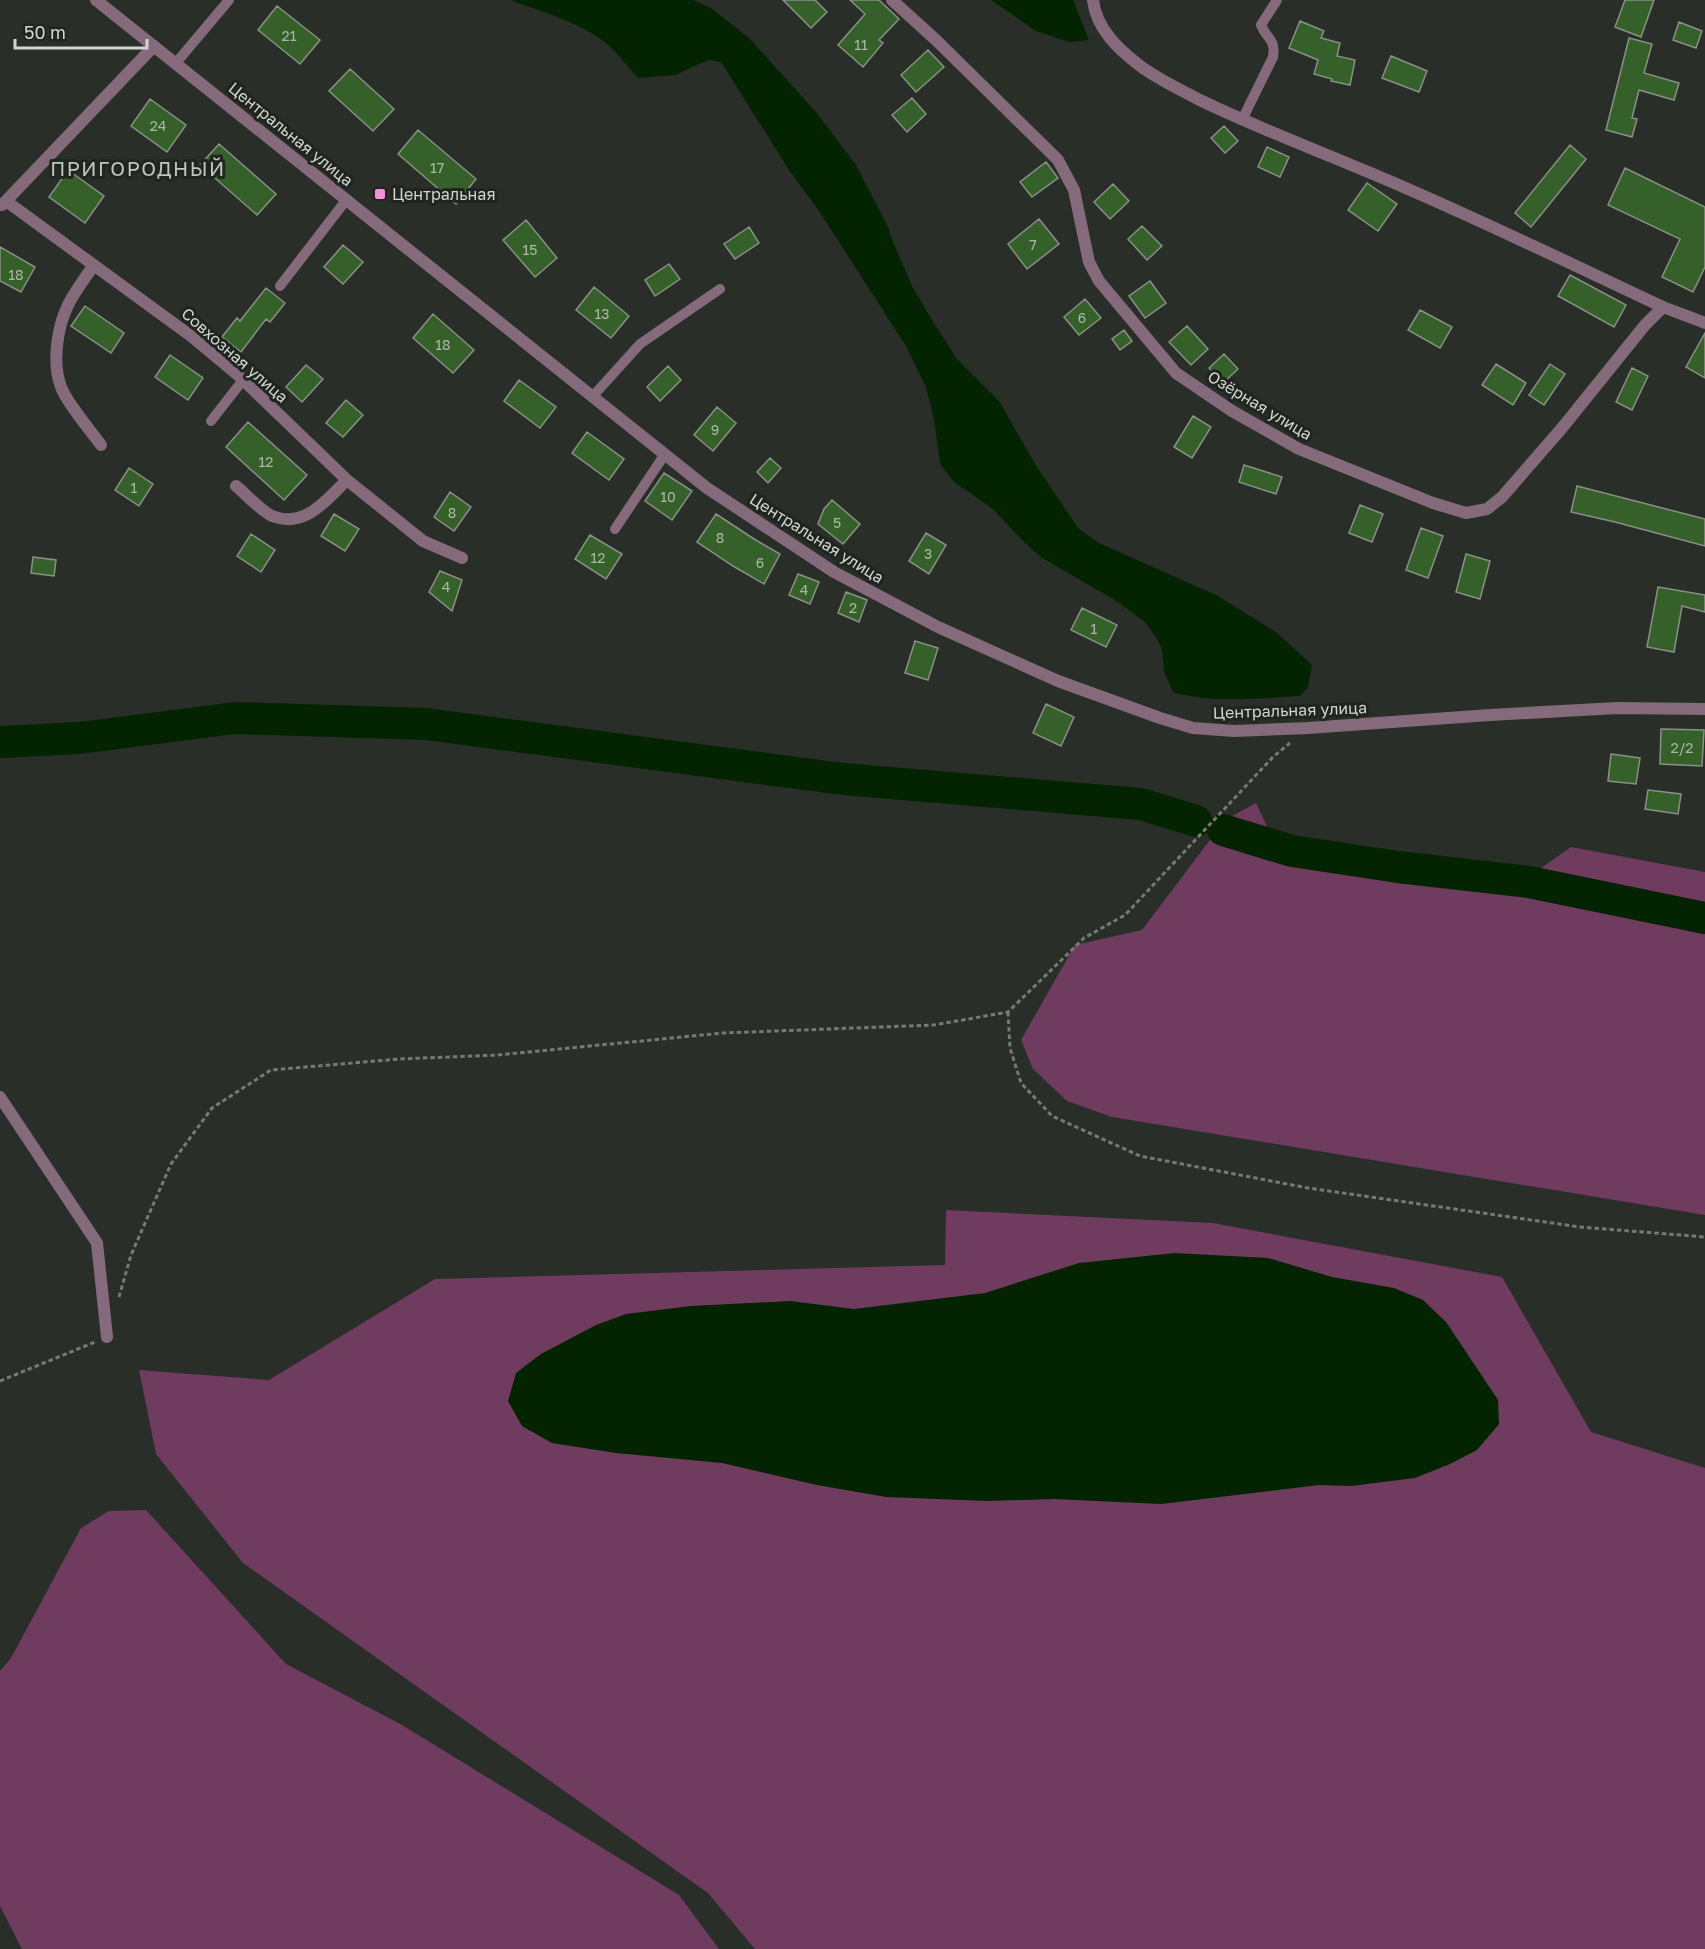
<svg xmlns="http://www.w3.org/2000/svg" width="1705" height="1949" viewBox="0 0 1705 1949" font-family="'Golos Text',sans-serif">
<rect width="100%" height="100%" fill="#2a2e29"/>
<path fill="#6f3b5f" d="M1256 803 1283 861 1368 876 1524 880 1571 847 1705 872V1215L1112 1117 1067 1101 1033 1069 1021 1040 1075 945 1142 930 1225 820Z
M946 1210 1213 1223 1502 1277 1591 1432 1705 1468V1949H755L708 1893 243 1563 156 1454 139 1370 269 1380 435 1279 945 1265Z
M109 1511 146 1510 286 1664 402 1725 679 1895 719 1949H22L0 1906V1671L11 1658 81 1528Z"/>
<path fill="#042300" d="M511 0H693L711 8 749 38 816 112 856 165 888 227 893 242 913 288 932 320 957 359 999 401 1035 464 1078 528 1097 542 1218 596 1277 633 1312 665 1308 687 1300 696C1258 698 1214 704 1173 692L1164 671 1162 649 1157 639 1145 622 1115 600 1042 558 1025 543 993 509 954 482 940 464 934 419 926 387 906 346 819 211 791 173 721 62 708 60 675 75 638 78C628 67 618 53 606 43 577 21 544 13 511 0Z
M991 0H1073L1089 40 1069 42 1036 31Z
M1175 1253 1268 1258 1332 1277 1394 1288 1423 1300 1446 1322 1498 1400 1499 1424 1477 1450 1450 1464 1415 1478 1351 1486 1319 1485 1161 1504 1054 1499 988 1501 886 1497 817 1485 722 1463 616 1453 552 1443 522 1426 508 1401 516 1373 541 1354 596 1325 626 1314 691 1306 790 1301 854 1309 985 1293 1079 1263Z"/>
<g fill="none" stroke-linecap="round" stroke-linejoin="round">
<path stroke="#042300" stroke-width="32" d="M0 742 80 738 235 718 426 724 843 779 1141 804 1196 821
M1223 830 1292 851 1398 867 1529 882 1705 918"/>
</g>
<path fill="#366029" stroke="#8a8f88" stroke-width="1.5" d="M783 0H815L827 12 811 28Z
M850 0H879L899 19 879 40 883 43 863 67 838 45 865 14Z
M1625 0H1654L1641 37 1615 27Z
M277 6 320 40 300 64 258 30Z
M1300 21 1324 31 1321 38 1340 43 1337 56 1355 60 1350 85 1331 81 1332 79 1314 74 1318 60 1289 48Z
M1679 22 1702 31 1696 48 1673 40Z
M1629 38 1652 44 1644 73 1679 83 1674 100 1639 90 1632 118 1637 119 1632 137 1606 130Z
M928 50 944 67 916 92 901 75Z
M1391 56 1427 71 1419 92 1382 78Z
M350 69 394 109 373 131 329 91Z
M912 98 926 114 907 132 892 115Z
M150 99 186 125 167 152 131 126Z
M1224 126 1238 141 1225 153 1211 138Z
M418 130 476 179 456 204 398 154Z
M219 144 276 194 257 215 200 165Z
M1570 145 1586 159 1531 227 1515 213Z
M1267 147 1289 157 1280 177 1258 167Z
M1046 162 1058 178 1032 197 1020 182Z
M1625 168 1705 207V267L1693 292 1662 277 1680 239 1608 205Z
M68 170 104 196 85 223 49 197Z
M1367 183 1397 204 1378 231 1348 210Z
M1113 184 1129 201 1110 219 1094 202Z
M1039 219 1059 244 1027 269 1008 244Z
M526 220 557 258 535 277 503 240Z
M1142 226 1162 246 1147 260 1128 239Z
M749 227 759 243 735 259 724 244Z
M343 245 363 262 343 284 324 267Z
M0 247 35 267 21 292 0 281Z
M669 264 680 279 655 296 645 280Z
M1570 275 1626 305 1614 327 1558 296Z
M1150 281 1166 303 1145 318 1129 296Z
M594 287 629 316 611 338 576 310Z
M266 288 285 303 270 322 266 319 241 352 222 337 237 318 240 321Z
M1085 299 1101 318 1079 335 1064 317Z
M85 306 124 333 111 353 71 326Z
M1420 310 1452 327 1440 348 1408 330Z
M433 314 474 350 453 373 413 338Z
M1187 326 1208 349 1191 365 1169 342Z
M1124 330 1132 341 1120 350 1112 339Z
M1705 333V378L1686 367Z
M1224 354 1238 369 1223 383 1209 368Z
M170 355 203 378 188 400 155 377Z
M1496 364 1526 383 1513 405 1482 385Z
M1550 364 1565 374 1544 405 1529 395Z
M306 365 323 379 302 402 286 387Z
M668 366 681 380 660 401 647 387Z
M1632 368 1648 376 1632 410 1616 402Z
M519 380 556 407 540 428 504 401Z
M346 400 363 415 343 437 326 423Z
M717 407 736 423 713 451 694 435Z
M1193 416 1211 427 1192 458 1174 447Z
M248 422 307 475 284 500 226 447Z
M587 432 624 459 609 480 572 453Z
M770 458 781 468 768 483 757 472Z
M1244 465 1282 477 1276 494 1239 482Z
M129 468 153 484 139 506 115 490Z
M664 473 692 491 672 520 645 501Z
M1577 486 1705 519V546L1615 522 1571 512Z
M450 492 471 507 454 531 434 517Z
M832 500 860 524 843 544 818 524 824 509Z
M1360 505 1383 514 1372 542 1349 533Z
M334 514 359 529 345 551 321 536Z
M716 514 754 539 780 554 764 584 733 566 697 542Z
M1421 528 1443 536 1428 578 1406 570Z
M926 533 946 545 929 574 909 561Z
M251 534 275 550 261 572 237 556Z
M590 535 622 554 606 579 575 559Z
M1466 554 1490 561 1480 599 1456 592Z
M33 557 56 560 54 576 31 573Z
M440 571 462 580 452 611 429 592Z
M798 574 819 582 810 604 789 595Z
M1658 587 1705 595V612L1682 606 1674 652 1647 647Z
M846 592 867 600 859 622 838 613Z
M1082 608 1117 625 1106 647 1071 630Z
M915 641 938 648 928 680 905 673Z
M1046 704 1074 717 1061 746 1033 733Z
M1661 729 1704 730 1702 766 1660 764Z
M1611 754 1640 758 1636 784 1608 781Z
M1648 790 1681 794 1678 814 1645 809Z"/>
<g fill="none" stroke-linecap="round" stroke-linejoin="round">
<path stroke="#767a75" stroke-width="3" stroke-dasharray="4.5 3" stroke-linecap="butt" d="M1008 1012 1010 1048 1021 1083 1052 1116 1140 1156 1308 1188 1580 1227 1705 1237
M119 1297 131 1255 171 1164 212 1108 271 1070 399 1059 498 1055 723 1033 934 1025 1008 1012 1084 938 1125 915 1273 757 1290 743
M0 1381 95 1342"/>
<path stroke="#856a7c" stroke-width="10" d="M176 63 229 0
M1242 120 1273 57C1276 38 1266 39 1261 25L1277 0
M280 286 347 199
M593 396 640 344 720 289
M211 421 243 380
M615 529 665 454"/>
<path stroke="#856a7c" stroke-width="12" d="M892 0 937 41 1058 160 1074 190 1089 262 1099 281 1176 373 1232 411 1299 449 1433 503 1466 513 1487 509 1502 497 1562 428 1645 325 1663 307 1705 323
M1093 0C1096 28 1118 49 1139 65 1157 79 1181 90 1202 101 1258 128 1316 150 1373 174 1471 215 1567 262 1663 307
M6 201 191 336 239 376 347 480 423 541 462 558
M2 205 154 46
M94 265C85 278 75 291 68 305 57 328 52 363 61 387 66 402 91 431 101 445
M236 486C246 494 261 511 272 516 305 529 326 500 347 480
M0 1097 97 1243 107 1337"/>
<path stroke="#856a7c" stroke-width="12" d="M96 0 707 488 834 572 938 627 1058 681 1160 718 1193 728 1234 731 1308 728 1490 715 1617 708 1705 709"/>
</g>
<rect fill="#f491d4" stroke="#20251f" stroke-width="2" x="374" y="188" width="12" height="12" rx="3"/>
<g text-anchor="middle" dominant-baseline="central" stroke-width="6" stroke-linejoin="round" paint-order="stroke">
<g font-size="14" fill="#abb8a7">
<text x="289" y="35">21</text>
<text x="861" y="44">11</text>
<text x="158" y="125">24</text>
<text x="437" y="167">17</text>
<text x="1033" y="244">7</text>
<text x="530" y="249">15</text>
<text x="16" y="274">18</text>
<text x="602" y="313">13</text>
<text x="1082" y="317">6</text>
<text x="443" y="344">18</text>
<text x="715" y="429">9</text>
<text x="266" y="461">12</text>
<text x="134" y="487">1</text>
<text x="668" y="496">10</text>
<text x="452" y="512">8</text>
<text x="837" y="522">5</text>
<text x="720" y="537">8</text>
<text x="928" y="553">3</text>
<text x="598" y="557">12</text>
<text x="760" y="562">6</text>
<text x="446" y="586">4</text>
<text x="804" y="589">4</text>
<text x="853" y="607">2</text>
<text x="1094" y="628">1</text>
<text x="1682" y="747">2/2</text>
</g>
<g font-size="16" fill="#d2d5d1" stroke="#20251f">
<text transform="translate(291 134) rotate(39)">Центральная улица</text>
<text transform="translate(235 355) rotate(41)">Совхозная улица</text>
<text transform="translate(1260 405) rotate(31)">Озёрная улица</text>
<text transform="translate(817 538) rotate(32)">Центральная улица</text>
<text transform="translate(1290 710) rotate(-2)">Центральная улица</text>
</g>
<g font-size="16" fill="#d2d5d1" stroke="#20251f" text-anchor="start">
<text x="392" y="194">Центральная</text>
</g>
<g font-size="20" letter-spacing="1.5" fill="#bfc5be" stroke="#20251f">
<text x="138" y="168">ПРИГОРОДНЫЙ</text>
</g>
</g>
<path d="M15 39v9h132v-9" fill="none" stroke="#d2d5d1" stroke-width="3"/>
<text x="24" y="39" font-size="18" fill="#d2d5d1" stroke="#20251f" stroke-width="4.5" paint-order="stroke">50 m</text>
</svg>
